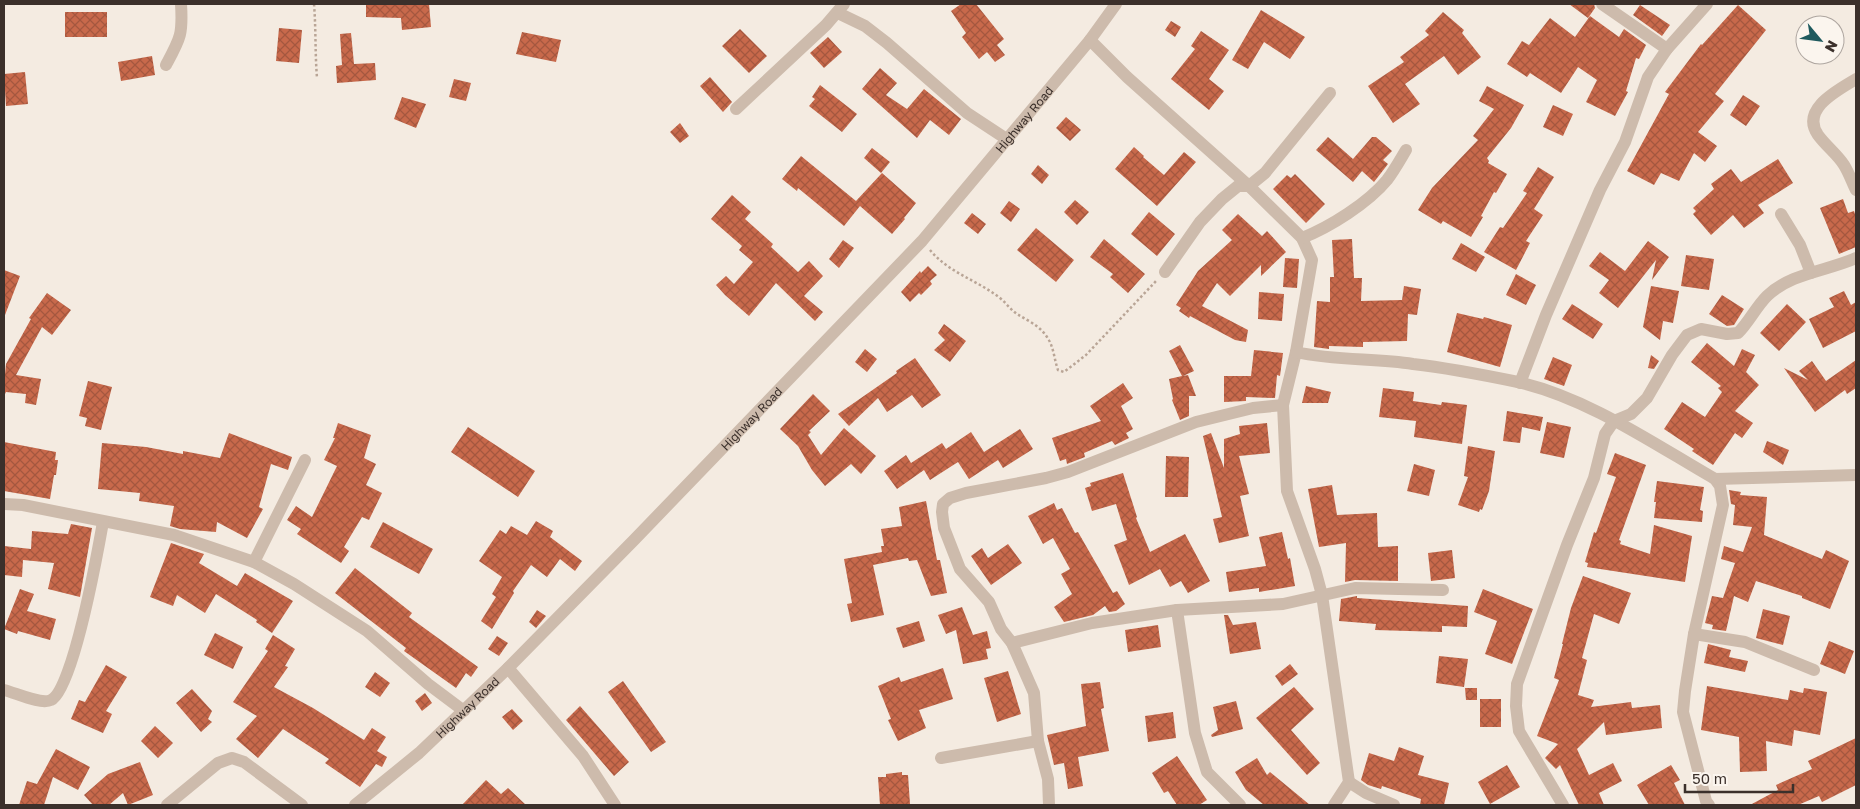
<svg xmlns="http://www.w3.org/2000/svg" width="1860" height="809" viewBox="0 0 1860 809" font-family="'Golos Text',sans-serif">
<defs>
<pattern id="building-cross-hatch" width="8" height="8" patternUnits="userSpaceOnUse" patternTransform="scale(1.25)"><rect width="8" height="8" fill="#c8694b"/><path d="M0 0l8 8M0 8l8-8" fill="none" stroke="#a4573f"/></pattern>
</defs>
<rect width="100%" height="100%" fill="#f4ebe1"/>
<path fill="url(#building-cross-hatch)" d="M366 4H429L431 27 402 30 401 18 366 17Z
M961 4H976L1004 39 997 45 1005 55 995 62 987 52 979 59 962 37 966 33 951 11Z
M1569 4H1594L1595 8 1588 18Z
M1640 5 1670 25 1662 36 1633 15Z
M1738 5 1766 30 1715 94 1724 101 1698 132 1717 146 1705 162 1694 153 1679 181 1661 173 1654 185 1627 171 1669 94 1665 92 1701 44 1702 45Z
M1261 10 1305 37 1290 59 1264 42 1248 69 1232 60Z
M65 12H107V37H65Z
M1443 12 1464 30 1462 33 1481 57 1458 75 1444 56 1405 84 1420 104 1393 123 1368 86 1404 62 1400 57 1429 35 1425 31Z
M1590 16 1619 37 1624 29 1646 45 1639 59 1636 58 1626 91 1628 92 1615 116 1586 102 1597 80 1578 67 1561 93 1530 73 1527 77 1507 64 1522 41 1529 45 1550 18 1575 37Z
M1171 21 1181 27 1175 37 1165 30Z
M279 28 302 30 299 63 276 61Z
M740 29 767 56 749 73 722 46Z
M1201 31 1229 50 1209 79 1224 91 1209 110 1171 79 1195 49 1191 46Z
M522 32 561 40 556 62 516 54Z
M351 33 354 64 375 63 376 80 337 83 336 66 342 65 340 34Z
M828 37 842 52 824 68 810 53Z
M152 56 155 75 121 81 118 62Z
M880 68 897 83 886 95 907 109 924 89 961 119 949 135 930 120 917 138 862 89Z
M25 72 28 104 6 106 4 74Z
M710 77 732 102 723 112 700 86Z
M454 79 471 83 466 101 449 97Z
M820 85 857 114 842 132 809 106 815 99 812 97Z
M1487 86 1524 105 1511 128 1487 158 1489 161 1488 163 1507 174 1496 193 1494 192 1481 216 1483 217 1471 237 1443 221 1441 224 1418 210 1432 188 1478 140 1473 136 1494 109 1479 101Z
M1743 95 1760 106 1746 126 1730 115Z
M402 97 426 104 416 128 394 119Z
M1553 105 1573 114 1563 136 1543 127Z
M1066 117 1081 130 1070 141 1056 128Z
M680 123 689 136 680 143 670 132Z
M1328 137 1353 159 1372 137H1376L1392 151 1383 160 1388 164 1374 182 1362 171 1353 182 1316 150Z
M1134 147 1144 156 1143 157 1164 175 1184 152 1196 162 1157 206 1115 169Z
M872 148 890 162 881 173 864 158Z
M801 156 856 201 882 173 916 203 904 218 905 219 892 234 860 206 844 226 798 188 797 191 782 179Z
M1778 159 1793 183 1758 205 1764 213 1744 228 1733 215 1711 235 1693 214 1696 211 1693 208 1714 189 1711 184 1731 169 1741 182Z
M1038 165 1049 175 1042 184 1031 174Z
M1538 167 1554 177 1534 209 1543 215 1526 241 1530 243 1516 270 1484 252 1500 227 1503 228 1527 193 1523 191Z
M1295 174 1325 204 1306 223 1273 189 1287 175 1291 178Z
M732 195 751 212 745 219 773 244 771 247 798 272 809 261 823 276 804 296 823 312 815 321 776 283 749 316 725 295 716 285 726 276 734 284 753 262 739 250 742 246 711 219Z
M1843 199 1848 213 1854 211 1856 217V247L1839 254 1820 208Z
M1075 200 1089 212 1077 225 1064 212Z
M1009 201 1020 209 1011 222 1000 213Z
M1149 212 1175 234 1157 256 1131 234Z
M972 213 986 224 978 234 964 223Z
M1238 214 1262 236 1267 231 1286 252 1261 276V265L1230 296 1217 283 1202 306 1248 330 1246 342 1235 340 1190 316 1189 318 1179 311 1181 308 1176 305 1198 271 1232 240 1222 230Z
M1036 228 1074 260 1056 282 1017 250Z
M1104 239 1145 274 1128 293 1110 277 1113 274 1090 257Z
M1352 239 1354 278H1362L1361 301 1402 300 1404 286 1421 289 1417 315 1408 314 1407 341 1363 342V347L1329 346V349L1314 347 1317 301 1330 302V277H1334L1332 240Z
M843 240 854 248 839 268 829 259Z
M1648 241 1669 257 1652 280 1656 260 1618 308 1599 293 1609 280 1589 266 1600 252 1625 271Z
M1461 243 1485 257 1476 272 1452 259Z
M1686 255 1714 259 1709 290 1681 286Z
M1285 258 1299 259 1297 288 1283 287Z
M928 266 937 275 930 281 932 284 921 295 919 293 910 302 901 292 920 271 921 273Z
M4 270 20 276 5 315H4Z
M1516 274 1536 285 1526 305 1506 295Z
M1651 286 1679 291 1673 323 1663 321 1660 340 1643 327Z
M1844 291 1851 305 1856 302V331L1823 348 1809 319 1834 307 1829 298Z
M1259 292 1284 294 1282 321 1258 319Z
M47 293 71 310 52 335 42 327 16 375 41 379 36 405 25 403 26 394 6 392 4 396V384L6 364 31 319 29 318Z
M1722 295 1744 309 1734 325 1727 326 1709 314Z
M1572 304 1603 324 1593 339 1562 319Z
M1787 304 1806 322 1779 351 1760 333Z
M1457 313 1483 319 1484 317 1512 325 1500 367 1447 352Z
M944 324 966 341 950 362 934 350 945 340 938 333Z
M1707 343 1734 366 1742 349 1755 355 1746 372 1759 385 1735 411 1753 423 1742 438 1735 433 1713 465 1692 451 1694 449 1664 429 1682 402 1705 417 1722 392 1718 388 1721 386 1691 362Z
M1180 345 1194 371 1183 376 1188 375 1196 396H1189V416L1180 420 1172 400 1173 399 1169 379 1182 376 1169 351Z
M865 349 877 359 867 372 855 362Z
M1254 350 1283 353 1280 376 1277 375 1275 398 1246 397V401L1224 402V376H1251Z
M1651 355 1659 361 1654 369 1648 368Z
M1553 357 1572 365 1564 386 1544 379Z
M915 358 941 395 922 408 912 395 887 412 878 398 849 426 838 414 897 373 896 371Z
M1856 360V388L1847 394 1845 390 1815 412 1784 368 1808 380 1799 371 1812 361 1826 381Z
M88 381 112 387 101 430 85 426 87 418 79 416Z
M1123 383 1133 398 1121 406 1133 429 1126 433 1129 438 1115 445 1112 441 1084 453 1085 457 1067 464 1066 459 1060 461 1052 438 1101 421 1090 406Z
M1306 386 1331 392 1328 403H1302Z
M1383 388 1414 392 1413 401 1441 405 1442 402 1467 405 1462 444 1414 437 1416 421 1379 417Z
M813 394 830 411 809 431 811 432 808 435 821 455 844 428 876 456 861 474 851 464 825 486 812 470 798 446 780 429Z
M1507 411 1543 417 1540 431 1522 427 1520 443 1503 441Z
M1547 422 1571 427 1564 458 1540 453Z
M338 423 371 435 364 458 376 464 366 485 382 493 369 520 362 517 344 547 349 551 341 563 297 534 301 529 287 520 296 506 312 517 337 466 324 460 335 438H333Z
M1267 423 1270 453 1239 456 1249 494 1240 496 1249 536 1219 543 1213 519 1222 517 1203 436 1211 433 1224 468V439L1240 434 1239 426Z
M468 427 535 471 518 497 451 452Z
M1020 429 1033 449 1003 468 998 460 969 479 958 462 930 480 924 470 897 489 884 471 906 455 911 463 942 443 946 449 971 432 984 452Z
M229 433 292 457 288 470 271 464 259 507 263 509 247 538 217 522 216 532 180 529 170 526 174 506 139 501 140 493 98 489 102 443 146 447 183 454V451L220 458Z
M1767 441 1789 450 1783 465 1763 452Z
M4 442 56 452 55 460H58L56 475H54L50 499 4 491Z
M1468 446 1495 451 1489 491 1482 510 1480 509 1479 512 1458 505 1468 477 1464 476Z
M1615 453 1646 465 1619 540 1621 541 1620 544 1650 554 1654 525 1692 536 1685 582 1587 567 1588 563 1585 562 1594 532 1596 533 1616 477 1607 474Z
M1166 456 1189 457 1188 497H1165Z
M1414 464 1435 470 1429 496 1407 491Z
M1123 473 1137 517 1136 518 1150 552 1185 534 1210 581 1188 593 1181 581 1170 587 1160 569 1129 585 1114 545 1127 540 1116 504 1092 511 1085 488 1091 486 1090 483Z
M1657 481 1704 487 1700 510 1703 511 1702 522 1654 518 1656 502H1654Z
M1332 485 1337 515 1377 513 1378 547 1398 546V581L1355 580 1345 582 1346 543 1319 547 1308 489Z
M1729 490 1741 492 1740 495 1767 497 1764 535 1822 559 1826 550 1849 561 1830 609 1802 598V596L1756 581 1748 602 1734 596 1726 631 1712 629 1713 625 1705 623 1712 596 1723 598 1735 563 1721 559 1724 546 1743 552 1752 527 1733 525 1735 505 1731 504Z
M926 501 937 560H940L947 593 931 596 917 560 909 561 908 558 873 565 884 615 851 622 847 604 852 603 844 559 882 552 881 546H884L881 529 902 526 899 507Z
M1054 503 1057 510 1062 508 1075 533 1078 532 1113 593 1117 591 1125 604 1116 611 1109 612 1105 606 1093 615 1064 622 1054 607 1072 594 1061 574 1070 569 1053 538 1043 544 1028 516Z
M536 521 553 531 550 537 582 561 575 571 560 559 547 577 531 565 513 591 514 593 492 629 481 621 496 597 492 594 502 577 479 561 500 530 506 534 511 526 527 535Z
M383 522 433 549 419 574 370 547Z
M71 524 92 528 80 597 48 589 54 563 23 560 22 577 4 575V546L31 549 32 531 68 534Z
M1282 532 1288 559 1290 558 1295 586 1259 592V588L1229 592 1226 572 1266 566 1259 537Z
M171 543 204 554 199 563 237 586 245 573 293 601 272 633 256 622 257 620 216 594 205 613 177 595 173 606 150 597Z
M1008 544 1022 563 991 585 971 556 982 548 988 558Z
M1452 550 1455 578 1431 581 1428 553Z
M355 568 412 613 409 617 478 667 471 677 466 673 456 688 404 651 406 648 335 593Z
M1583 576 1631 593 1619 624 1594 614 1582 658 1587 660 1578 695 1594 700 1591 707 1631 702 1632 708 1660 705 1662 728 1606 735 1604 722 1577 749 1589 775 1613 763 1622 781 1599 793 1604 805H1579L1560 765 1556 769 1545 758 1558 744 1537 736 1559 680 1554 678 1563 644H1562L1571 608Z
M20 589 34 594 27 611 56 619 50 640 18 631 17 634 4 629Z
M1483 589 1533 609 1512 664 1485 654 1497 621 1474 612Z
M1357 596V598L1468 606 1467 627 1442 626V632L1375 630 1376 624 1339 621 1341 599Z
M962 607 973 635 987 631 991 648 986 649 988 659 963 664 956 630 946 634 938 615Z
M1763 609 1790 616 1783 645 1756 638Z
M537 610 546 616 536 628 529 622Z
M1224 615H1228L1233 625 1256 622 1261 649 1230 654Z
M919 621 925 641 903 648 896 628Z
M1158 625 1161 647 1128 652 1125 630Z
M215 633 243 647 233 669 204 655Z
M273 635 295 649 285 666 288 667 274 687 313 708 364 740 372 728 386 737 377 751 387 757 382 767 376 764 360 787 325 763 329 759 283 729 258 758 236 739 257 716 233 702 268 651 265 649Z
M497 636 508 643 499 656 488 649Z
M1829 641 1854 651 1845 674 1820 664Z
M1708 644 1731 650 1729 657 1748 661 1745 672 1704 663Z
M1439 656 1468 659 1464 687 1436 683Z
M1290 664 1298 674 1282 686 1275 676Z
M106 665 127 677 106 711 112 714 103 733 71 719 79 700 85 702Z
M943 668 953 699 919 710 926 728 898 741 888 720 891 719 878 686 899 677 901 682Z
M1008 671 1021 714 997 722 984 678Z
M375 672 390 683 380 697 365 687Z
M623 681 666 742 651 752 608 692Z
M1100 682 1104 708 1101 709 1109 751 1078 757 1083 786 1068 789 1064 763 1054 765 1047 735 1086 726 1081 684Z
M1707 686 1788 700 1790 690 1803 693 1804 688 1827 692 1820 735 1794 730 1792 746 1766 741 1767 771 1740 772 1739 737 1701 730Z
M1294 687 1314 709 1291 730 1320 763 1307 775 1256 718Z
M1465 688H1477V700H1466Z
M192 689 212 711 208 719 212 722 201 732 176 703Z
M425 693 432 703 422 711 415 701Z
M1480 699H1501V727H1480Z
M1236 701 1243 729 1212 737 1211 735 1218 730 1213 707Z
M580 706 629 762 614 776 566 720Z
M512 709 523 721 513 730 502 717Z
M1173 712 1176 738 1148 742 1145 716Z
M155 726 173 743 158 758 141 741Z
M1856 738V785L1822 802 1819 796 1798 805H1750L1778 790 1776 785 1812 769 1808 761Z
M1399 747 1424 756 1418 775 1449 783 1444 805H1420L1421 799 1382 786 1381 789 1368 785 1361 780 1369 753 1394 761Z
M56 749 90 767 78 790 53 777 44 805H19L27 781 37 784Z
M1177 756 1207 800 1199 805H1177L1168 791 1164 793 1152 773Z
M1257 758 1267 775 1270 772 1310 805H1264L1246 790 1235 772Z
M140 762 153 795 128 805 123 793 109 805H93L84 795 108 774Z
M1507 765 1520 787 1490 804 1478 782Z
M1671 765 1680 780 1674 783 1685 805H1649L1637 785Z
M902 772V775H908L910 804 880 805 878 777H886V774Z
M486 780 501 794 508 788 526 805H462Z"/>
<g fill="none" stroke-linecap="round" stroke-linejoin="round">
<path stroke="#b9a596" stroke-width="2.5" stroke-dasharray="2.5 2.5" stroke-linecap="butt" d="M314 4C316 29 315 53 317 78
M930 250C949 273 977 280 1000 298 1006 303 1010 309 1017 314 1027 320 1040 326 1047 337 1054 347 1054 359 1058 370L1064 372 1086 355 1157 280"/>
<g stroke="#cdbbac" stroke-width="12">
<path d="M1602 4 1667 49"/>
<path d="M838 13 865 26 887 43 967 113 1008 140"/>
<path d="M1090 40 1127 77 1249 186 1302 238 1312 260 1296 352 1283 405 1287 491 1315 569 1322 595 1349 782 1334 805"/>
<path d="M166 65C180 39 183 35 181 4"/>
<path d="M1856 79C1838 90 1800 109 1818 135 1826 146 1837 154 1844 165 1849 173 1852 182 1856 190"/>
<path d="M736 109 826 25 844 4"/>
<path d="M1781 214 1800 245 1811 273"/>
<path d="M1302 238C1330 227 1368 203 1387 180 1394 171 1400 160 1406 150"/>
<path d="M1165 272 1200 222 1222 199 1238 186H1249L1265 173 1330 93"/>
<path d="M1296 352C1335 361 1374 358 1413 364 1448 368 1484 375 1518 382 1588 398 1654 444 1715 479L1720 486 1723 505 1694 634 1685 691 1683 712 1706 801 1709 805"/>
<path d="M1520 383 1546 315 1600 190 1625 142 1648 77 1667 49 1707 4"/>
<path d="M1715 479 1856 475"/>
<path d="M4 504 23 505 174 535 254 562 294 584 367 631 428 684 464 711"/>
<path d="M254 562 305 460"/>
<path d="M1177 610 1195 733 1207 772 1240 805"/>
<path d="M1694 634 1745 642 1814 670"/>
<path d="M1012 643 1092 623 1177 610 1283 604 1355 588 1443 590"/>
<path d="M508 668 583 756 615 805"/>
<path d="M4 690C16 693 41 705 51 700 73 691 98 550 103 522"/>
<path d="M941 758 1038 741"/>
<path d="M1349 782 1366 793 1394 805"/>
<path d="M167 805 218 763 232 758 244 762 302 805"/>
<path id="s1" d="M355 805 419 753 508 668 635 539 922 241 1090 40 1116 4"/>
<path d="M1049 805 1048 779 1038 741 1034 693 1012 643 1001 629 989 602 960 569 944 528 942 512 943 504 950 498 966 493 1046 478 1068 472 1196 422 1253 408 1283 405"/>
<path d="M1563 805 1519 731 1516 706 1517 684 1567 545 1594 478 1605 434 1614 421 1631 414 1647 398 1672 355 1687 335 1701 329 1727 334 1738 333C1749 322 1756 307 1767 296 1791 273 1827 271 1856 258"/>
</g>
</g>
<g text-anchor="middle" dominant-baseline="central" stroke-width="5" stroke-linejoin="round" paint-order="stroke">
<g font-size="12" fill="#3b302b" stroke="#fbf5ee">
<text stroke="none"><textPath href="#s1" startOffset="959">Highway Road</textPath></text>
<text stroke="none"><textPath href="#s1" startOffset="554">Highway Road</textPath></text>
<text stroke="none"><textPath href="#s1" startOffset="149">Highway Road</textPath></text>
</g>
</g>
<rect width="1860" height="809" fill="none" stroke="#3b302b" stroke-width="10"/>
<g transform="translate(1820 40) rotate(119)"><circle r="24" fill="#fbf5ee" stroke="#aea6a0"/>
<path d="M0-4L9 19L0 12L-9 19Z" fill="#1f5a5e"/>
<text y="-8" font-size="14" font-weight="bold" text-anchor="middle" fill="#3b302b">N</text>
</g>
<path d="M1685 784v8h108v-8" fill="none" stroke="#3b302b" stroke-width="2.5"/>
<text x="1692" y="784" font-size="15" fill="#3b302b" stroke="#fbf5ee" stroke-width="4" paint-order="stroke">50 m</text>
</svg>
